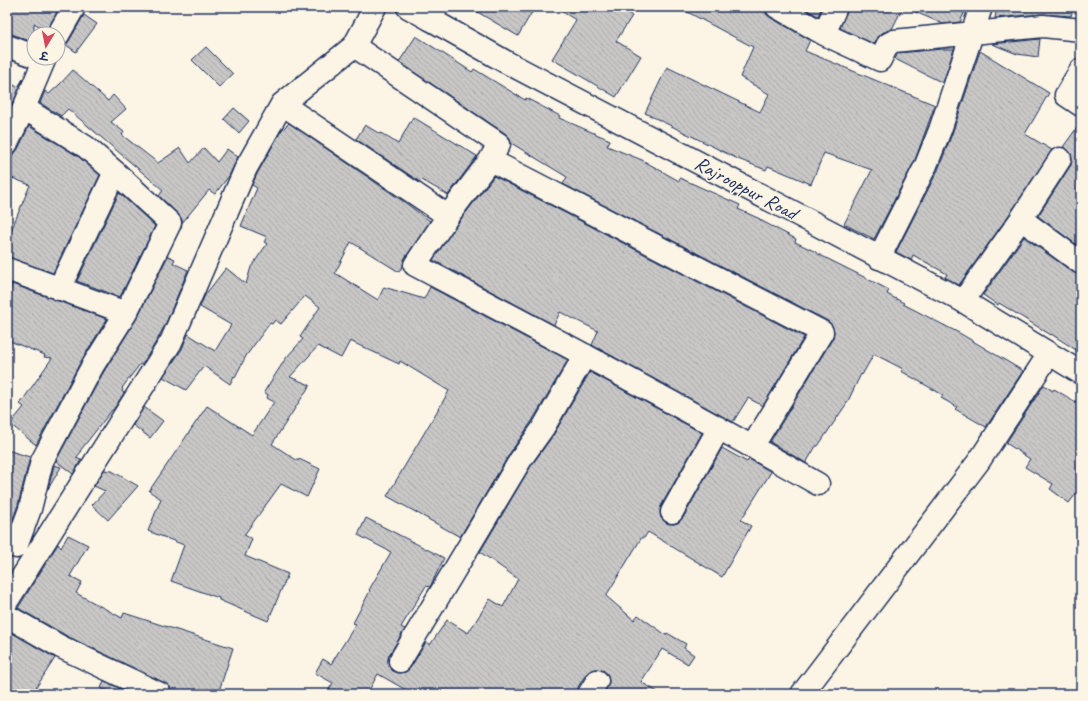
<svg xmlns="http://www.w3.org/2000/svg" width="1088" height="701" viewBox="0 0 1088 701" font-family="Caveat,'Playpen Sans Deva',sans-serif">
<defs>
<pattern id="building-back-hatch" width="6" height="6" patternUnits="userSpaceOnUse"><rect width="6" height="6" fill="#c8c7c6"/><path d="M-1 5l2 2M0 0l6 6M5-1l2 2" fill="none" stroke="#ababac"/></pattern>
</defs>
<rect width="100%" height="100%" fill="#fcf5e5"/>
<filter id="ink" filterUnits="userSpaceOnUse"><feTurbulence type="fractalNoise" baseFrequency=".025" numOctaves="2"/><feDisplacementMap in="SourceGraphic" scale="8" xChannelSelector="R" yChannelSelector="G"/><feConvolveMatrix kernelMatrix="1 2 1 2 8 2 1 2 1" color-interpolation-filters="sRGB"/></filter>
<g filter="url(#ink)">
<path fill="url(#building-back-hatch)" stroke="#1b2f5e" d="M7 7H60L46 31 34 23V43L7 32Z
M469 7H535L518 36Z
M554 7H618L632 16 616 41 641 56 616 97 552 59 576 20Z
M678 7H759L765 10 766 14 771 18 810 40 805 51 935 105 915 160 874 239 844 224 872 170 824 153 811 184 768 166 766 170 738 159 645 113 667 67 760 112 769 94 740 77 753 47Z
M802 7H822L818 16Z
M848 7H903L892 29 882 33 877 38 874 44 840 28Z
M904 7H967L960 22 943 24Z
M997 7H1074L1071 16 1042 14 995 18Z
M84 15 97 24 76 52 66 45 69 41Z
M416 36 472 72 474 69 525 100 526 98 560 116 559 118 610 140 607 146 642 160 679 181 680 178 740 205 738 209 760 219V220L796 239 795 242 816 252V253L860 275 889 290 887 294 904 303 903 304 961 334 1023 371 986 427 955 409 957 407 941 398 943 395 901 371 903 369 874 354 862 375 861 374 847 403 818 446H816L806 463 770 442 833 338 834 332 832 325 828 321 563 184 567 177 511 143 510 138 506 134 399 62Z
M1040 39 1038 57 1017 54 992 44Z
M206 47 233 74 219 87 192 60Z
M943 49H954L943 83 895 59 898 53Z
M980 51 1049 93 1025 134 1052 150 1011 212 959 285 945 277 947 274 913 255 911 260 896 252 938 170 952 134Z
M73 70 108 101 113 95 126 109 111 122 124 132 122 135 158 163 180 148 190 163 204 148 217 162 227 149 238 157 229 176 215 194 209 190 182 223V220L178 214 159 196 163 190 68 109 61 116 40 103 45 91 49 94 60 84Z
M23 79 13 103 7 114V82L18 87Z
M234 108 249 121 239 133 224 119Z
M413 117 477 156 448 195 422 180 420 182 356 139 365 125 380 134 381 133 398 144Z
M1081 122V248L1038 216 1071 165 1072 160 1071 154 1067 149 1063 147Z
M289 123 407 204 430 221 405 258 403 266 399 272 351 242 335 273 378 300 384 287 424 299 430 287 568 360 532 421 510 453 460 537 387 496 449 391 400 361 399 364 350 341 341 358 318 346 290 377 310 385 272 444 298 461 299 459 320 469 307 497 281 484 244 535 252 539 245 556 288 574 268 621 219 600V598L171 581 184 545 148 531 161 499 149 491 207 406 252 435 274 402 267 398 268 395 264 392 286 358 303 339 300 337 320 307 305 296 281 324 275 320 272 324 270 323 246 356 235 377 234 376 230 384 204 366 186 390 163 377 182 349 188 334 215 351 231 325 200 307 205 295 226 268 246 284 251 267 267 244 264 242 267 237 241 226 257 188 252 185 257 174 281 131Z
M29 126 79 157 100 175 53 273 7 257V240L30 185 7 176V155L14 154 18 149Z
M494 176 804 337 763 406 748 398 733 422 592 345 598 331 560 312 554 325 433 260 458 223Z
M119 193 155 226 120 297 77 281Z
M1024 237 1074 273 1081 275V353L1051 334V335L999 303 998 305 983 295Z
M168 256 175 259 173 263 188 270 166 323 157 340 142 365 140 364 122 388 123 389 122 391 124 393 113 410H112L80 451 81 452 76 458 81 460 73 474 56 461 103 373 137 318Z
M12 284 107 319 81 361 36 445 10 424 24 407 20 404 52 358 44 357 45 355 7 340V300Z
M590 372 702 433 661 506 660 512 661 518 666 523 673 524 678 523 683 518 722 448 747 462 749 459 771 472 741 520 751 526 722 577 648 532 644 538 642 537 606 596 634 620 638 615 666 635 667 633 686 644 684 648 694 655 688 664 662 649 641 682 661 694H604L609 682 608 675 604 671 597 669 591 670 586 674 578 687 577 694H413L378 674 367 694H326L333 683 315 673 323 659 331 664 356 624 353 623 370 591 369 590 391 552 358 535 366 518 444 558 430 587 426 586 401 627 405 629 389 655 388 660 389 667 393 671 399 673 406 672 411 667 426 642 430 645 447 620 468 633 490 599 503 607 518 579 480 552 531 466 554 434Z
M1044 385 1053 391 1054 389 1081 405V487L1069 503 1050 489 1053 484 1025 467 1030 459 1006 443Z
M144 407 163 421 150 438 133 425Z
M7 450 30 457 18 505 7 535Z
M54 465 61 467 48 489 54 466Z
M104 470 112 471 138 486 108 520 92 505 105 491 94 486Z
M68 535 88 545 70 576 82 582 76 593 122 618 124 613 233 648 218 694H172L170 687 165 683 67 636 18 608 58 544 61 548Z
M7 630 55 658 32 694H7Z
M104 681 131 694H114L101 688Z"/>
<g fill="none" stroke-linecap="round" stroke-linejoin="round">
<defs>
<path id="minor" d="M408 7 430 19
M777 7 824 34 836 7
M824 34 880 60 888 44 894 41 1043 26 1081 30
M58 35 74 7
M7 46 34 56
M354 46 499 144 490 160 448 216 415 265C550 336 685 408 818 484
M1081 70 1066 95 1081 105
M282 104 448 216
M7 143 24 108 45 58
M490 160 822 332 752 447
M1021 219 1060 159
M879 258 926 165 940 130 981 7
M7 269 126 313
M59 289 115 172
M963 301 1021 219 1081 263
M672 512 719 428
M16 547 30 509 42 461 92 367 126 313 170 223 115 172 86 147 24 108
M7 601 171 342 246 168 282 104 354 46 375 7
M7 616 61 647 160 694
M400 661 521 459 543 428 585 355
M589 694 597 681
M802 694 979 461 1049 354"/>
<path id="major" d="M437 7 430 19 506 62 963 301 1081 373"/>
</defs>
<use href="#minor" stroke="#1b2f5e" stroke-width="25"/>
<use href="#major" stroke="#1b2f5e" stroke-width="25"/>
<use href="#minor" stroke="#fcf5e5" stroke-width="22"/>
<use href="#major" stroke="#fcf5e5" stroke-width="22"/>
</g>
</g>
<g text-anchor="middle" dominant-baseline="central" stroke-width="3" stroke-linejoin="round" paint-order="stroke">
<g font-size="20" fill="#1b2f5e" stroke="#fcf5e5">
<text transform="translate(746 188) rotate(28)">Rajrooppur Road</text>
</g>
</g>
<rect width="1088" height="701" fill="none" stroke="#fcf5e5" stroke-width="24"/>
<rect x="12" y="12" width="1064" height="677" fill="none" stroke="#1b2f5e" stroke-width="1.5" filter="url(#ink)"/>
<g transform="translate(46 46) rotate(190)"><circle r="19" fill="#fcf5e5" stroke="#a2a6af"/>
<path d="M0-3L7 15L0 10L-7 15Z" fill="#d1495b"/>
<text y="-6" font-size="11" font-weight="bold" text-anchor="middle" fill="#1b2f5e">उ</text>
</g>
</svg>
